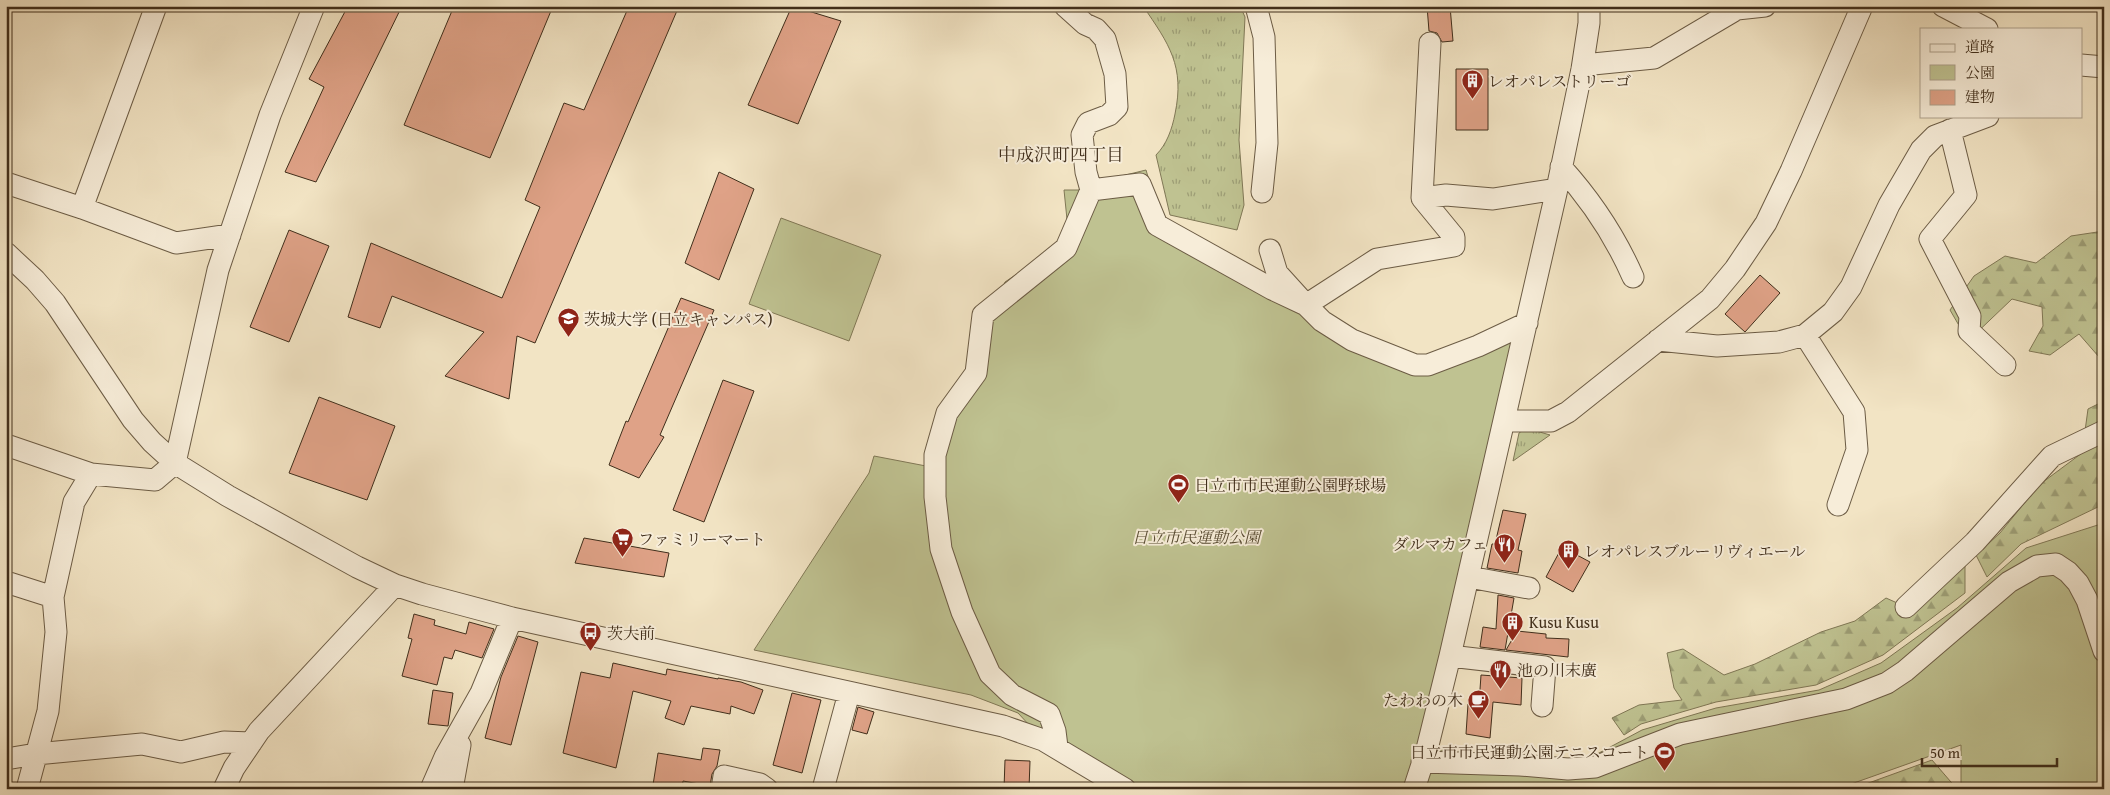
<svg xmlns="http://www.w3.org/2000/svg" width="2110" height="795" viewBox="0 0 2110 795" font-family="'Gentium Book Plus','Noto Serif JP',serif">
<defs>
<pattern id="grass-tufts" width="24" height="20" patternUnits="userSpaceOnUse" patternTransform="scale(1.25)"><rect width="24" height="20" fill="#bfc291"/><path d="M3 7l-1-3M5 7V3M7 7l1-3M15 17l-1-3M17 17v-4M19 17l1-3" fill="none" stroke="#9d9e76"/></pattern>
<pattern id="forest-firs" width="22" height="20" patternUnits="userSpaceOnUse" patternTransform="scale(1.25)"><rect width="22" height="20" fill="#bfc291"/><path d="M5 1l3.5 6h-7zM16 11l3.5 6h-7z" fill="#9d9e76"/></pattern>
</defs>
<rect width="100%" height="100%" fill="#f2e4c4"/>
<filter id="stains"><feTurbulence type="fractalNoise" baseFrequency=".004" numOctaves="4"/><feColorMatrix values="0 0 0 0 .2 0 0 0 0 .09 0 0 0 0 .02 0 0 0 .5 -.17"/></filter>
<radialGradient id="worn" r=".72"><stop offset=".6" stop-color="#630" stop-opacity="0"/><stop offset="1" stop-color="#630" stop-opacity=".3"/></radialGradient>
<path fill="url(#grass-tufts)" stroke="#807856" d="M1143 6H1240L1245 17 1239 140 1244 205 1237 230 1170 215 1156 155C1167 144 1172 129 1175 114 1185 66 1169 44 1143 6Z
M1526 428 1550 435 1513 461 1519 433Z"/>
<path fill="url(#forest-firs)" stroke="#807856" d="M2104 231V370L2099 357 2079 334 2050 355 2029 351 2043 326 2042 307 2012 299 1968 341 1950 310 1974 276 2005 256 2036 263 2071 236Z
M2104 401V510L2100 506 2021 544 1987 577 1976 555 2000 533 2039 485 2082 453 2088 409Z
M1965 561V593L1883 655 1816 685 1716 702 1641 724 1624 735 1612 718 1639 705 1682 700 1674 688 1667 653 1683 649 1724 675 1755 664 1821 632 1855 621 1886 598 1913 610Z
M1932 760 1957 789H1852Z"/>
<path fill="#bfc291" stroke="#807856" d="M1146 170 1161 221 1338 330 1428 364 1526 328 1427 749 1584 761 1642 730 1716 708 1819 690 1881 663 1957 608 2026 548 2104 523V789H1961V745L1837 789H1116L1043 740 1018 713 971 695 754 650 869 473 874 456 926 466 1005 282 1069 239 1064 190H1091L1097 182Z
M781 218 881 255 849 341 749 304Z"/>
<path fill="#dfa287" stroke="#402e1b" d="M348 6H402L316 182 285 172 324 87 309 79Z
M454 6H553L490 158 404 125Z
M629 6H679L535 343 517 336 509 399 445 376 484 332 392 296 380 328 348 317 371 243 502 298 540 207 525 200 564 103 584 110Z
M792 6 841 21 798 124 748 105Z
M1427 6H1450L1453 41 1442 42 1437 33 1429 31Z
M1456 69H1488V130H1456Z
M719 172 754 189 719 280 685 263Z
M289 230 329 246 289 342 250 327Z
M1760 275 1780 293 1745 332 1725 314Z
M681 298 714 310 660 435 664 437 639 478 609 465 626 421 628 422Z
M723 380 754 391 704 522 673 510Z
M319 397 395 426 367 500 289 473Z
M1503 510 1526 514 1518 550 1522 551 1518 573 1487 568 1492 544H1495Z
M584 538 669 553 664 577 575 563Z
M1562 547 1590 562 1573 592 1546 577Z
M1498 595 1514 598 1505 650 1480 647 1483 627 1496 629Z
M414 614 435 620 434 625 466 634 469 622 494 629 482 658 455 650 452 659 444 657 437 685 402 676 412 639 408 638Z
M1517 631 1546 634V638L1569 639 1568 657 1506 650Z
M518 636 538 642 511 745 485 738 501 677Z
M613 663 666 675 667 669 718 679V678L741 682 763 690 754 714 731 706 730 714 691 706 684 725 665 718 671 701 633 691 616 768 563 753 581 672 610 678Z
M1481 675 1522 678 1521 705 1493 702 1490 738 1466 734 1468 704H1479Z
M433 690 453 693 448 726 428 724Z
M792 693 821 700 802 773 773 765Z
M858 707 874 712 867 734 852 730Z
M703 748 720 750 717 766 712 774 710 786 683 781 682 789 653 785 658 753 701 760Z
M1005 760 1030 761 1029 789H1004Z"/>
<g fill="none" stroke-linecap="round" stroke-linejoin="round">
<defs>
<path id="minor" d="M156 6 82 208 176 243 230 235
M1256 6 1264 37 1267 143 1262 192
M1943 6 1987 29
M1583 65 1654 58 1737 9 1765 6
M2081 65 2104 67
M1950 130 1966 195 1930 239 1970 316 1969 331 2005 365
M1561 167C1591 200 1615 236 1633 277
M6 183 82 208
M1091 190 1140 184 1157 225 1272 289 1306 305 1322 321 1352 340 1415 365H1428L1478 346 1527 323
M1422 198 1430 43
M1270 250 1277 273 1306 305 1377 259 1454 246V237L1422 198 1446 195 1493 199 1557 189
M6 253 35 280 55 303 133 420 152 442 175 463 228 496 357 567 395 585 422 594 512 618 1003 726 1043 740 1125 789
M1805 335 1854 412 1857 450 1838 505
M1658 340 1717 346 1779 342 1805 335 1833 312 1851 287 1889 205 1921 150 1935 136 1988 116
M1505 421H1551L1568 412 1710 299 1735 269 1766 223 1791 171 1862 6
M6 445 91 474
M1469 577 1529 588
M6 582 53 597
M1906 607 1975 542 2052 456 2104 431
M1450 656 1545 667 1542 706
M1057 747 1055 731 1049 714 1012 695 990 674 962 612 941 549 935 497V455L947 413 976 373 983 315 1066 248 1091 190 1086 172 1082 135 1088 123 1109 115 1117 107 1115 74 1105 39 1096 29 1085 24 1065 6
M6 759 36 754 142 744 181 752 224 742 251 743
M1422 762 1520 765 1568 769 1595 767 1680 734 1846 699 1887 683 1905 671 2009 582 2037 566 2056 564 2068 572 2078 583 2087 600 2104 651
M27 789 48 711 56 632 53 597 74 502 91 474 155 480 175 463 218 270 270 115 314 6
M224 789 234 768 259 731 395 585
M431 789 445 757 481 693 512 618
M452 789 460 745
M722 789 724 776 760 784 767 789
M823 789 849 693
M1414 789 1427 749 1450 656 1557 189 1582 69 1589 23V6"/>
</defs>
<use href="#minor" stroke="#6c5c45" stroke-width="23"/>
<use href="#minor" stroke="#f7edd9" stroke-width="21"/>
</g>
<defs>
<symbol id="building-pin" viewBox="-11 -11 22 30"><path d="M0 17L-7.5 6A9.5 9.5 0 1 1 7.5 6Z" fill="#8f2418" stroke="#f7edd9"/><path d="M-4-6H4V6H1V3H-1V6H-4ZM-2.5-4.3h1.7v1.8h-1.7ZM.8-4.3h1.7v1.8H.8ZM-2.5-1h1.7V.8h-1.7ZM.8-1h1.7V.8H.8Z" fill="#fff"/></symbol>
<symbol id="university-pin" viewBox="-11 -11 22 30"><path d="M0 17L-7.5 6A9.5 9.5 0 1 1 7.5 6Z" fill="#8f2418" stroke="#f7edd9"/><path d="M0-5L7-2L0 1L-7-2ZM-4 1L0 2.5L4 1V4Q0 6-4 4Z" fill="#fff"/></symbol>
<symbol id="stadium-pin" viewBox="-11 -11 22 30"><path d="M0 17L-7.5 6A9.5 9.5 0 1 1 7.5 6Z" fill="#8f2418" stroke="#f7edd9"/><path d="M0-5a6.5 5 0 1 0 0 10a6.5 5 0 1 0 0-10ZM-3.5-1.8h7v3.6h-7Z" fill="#fff"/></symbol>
<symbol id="supermarket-pin" viewBox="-11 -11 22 30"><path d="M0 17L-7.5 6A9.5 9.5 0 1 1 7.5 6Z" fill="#8f2418" stroke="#f7edd9"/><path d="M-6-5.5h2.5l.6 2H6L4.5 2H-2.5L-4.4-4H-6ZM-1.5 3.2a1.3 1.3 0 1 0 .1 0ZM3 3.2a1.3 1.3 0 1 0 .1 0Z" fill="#fff"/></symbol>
<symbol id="restaurant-pin" viewBox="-11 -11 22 30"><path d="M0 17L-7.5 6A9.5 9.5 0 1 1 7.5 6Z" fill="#8f2418" stroke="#f7edd9"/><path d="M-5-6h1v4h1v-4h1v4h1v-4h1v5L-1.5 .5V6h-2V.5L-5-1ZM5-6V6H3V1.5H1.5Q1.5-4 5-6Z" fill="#fff"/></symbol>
<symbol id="bus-pin" viewBox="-11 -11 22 30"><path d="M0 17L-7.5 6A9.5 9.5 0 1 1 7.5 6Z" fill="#8f2418" stroke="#f7edd9"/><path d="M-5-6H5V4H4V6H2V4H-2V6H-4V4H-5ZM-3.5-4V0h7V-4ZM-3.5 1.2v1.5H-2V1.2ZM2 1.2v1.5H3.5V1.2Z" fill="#fff"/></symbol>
<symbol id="cafe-pin" viewBox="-11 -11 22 30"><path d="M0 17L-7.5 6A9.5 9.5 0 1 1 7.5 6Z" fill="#8f2418" stroke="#f7edd9"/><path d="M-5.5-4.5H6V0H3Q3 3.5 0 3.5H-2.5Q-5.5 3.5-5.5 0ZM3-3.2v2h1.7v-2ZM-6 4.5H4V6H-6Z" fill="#fff"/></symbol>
</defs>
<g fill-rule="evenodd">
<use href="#building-pin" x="1460" y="68" width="25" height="34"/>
<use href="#university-pin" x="556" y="306" width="25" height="34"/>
<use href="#stadium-pin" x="1166" y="472" width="25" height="34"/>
<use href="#supermarket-pin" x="610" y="526" width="25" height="34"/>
<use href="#restaurant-pin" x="1492" y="532" width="25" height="34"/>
<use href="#building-pin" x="1556" y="538" width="25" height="34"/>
<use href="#building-pin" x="1500" y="610" width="25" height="34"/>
<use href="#bus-pin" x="578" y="620" width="25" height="34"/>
<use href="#restaurant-pin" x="1488" y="658" width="25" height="34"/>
<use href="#cafe-pin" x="1466" y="688" width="25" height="34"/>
<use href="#stadium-pin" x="1652" y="740" width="25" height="34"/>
</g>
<g text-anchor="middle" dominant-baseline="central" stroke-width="4" stroke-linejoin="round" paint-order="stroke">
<g font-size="16" fill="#402e1b" stroke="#f7edd9" text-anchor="start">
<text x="1488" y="81">レオパレストリーゴ</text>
<text x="584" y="319">茨城大学 (日立キャンパス)</text>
<text x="1194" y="485">日立市市民運動公園野球場</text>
<text x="638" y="539">ファミリーマート</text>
<text x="1488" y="544" text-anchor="end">ダルマカフェ</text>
<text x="1584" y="551">レオパレスブルーリヴィエール</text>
<text x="1529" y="622">Kusu Kusu</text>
<text x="607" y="633">茨大前</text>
<text x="1517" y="670">池の川末廣</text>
<text x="1463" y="700" text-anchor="end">たわわの木</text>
<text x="1649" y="752" text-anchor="end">日立市市民運動公園テニスコート</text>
</g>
<g font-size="16" font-style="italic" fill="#594c33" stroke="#f7edd9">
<text x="1196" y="537">日立市民運動公園</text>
</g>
<g font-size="18" fill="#402e1b" stroke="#f7edd9">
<text x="1061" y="154">中成沢町四丁目</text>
</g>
</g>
<rect width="2110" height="795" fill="none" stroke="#f2e4c4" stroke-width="25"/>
<rect x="8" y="8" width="2095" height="780" fill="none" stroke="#402e1b" stroke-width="2.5"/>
<rect x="12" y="12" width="2085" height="770" fill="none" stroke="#402e1b"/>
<rect x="1920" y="28" width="162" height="90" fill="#f7edd9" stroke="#aea18d"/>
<rect x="1930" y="44" width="25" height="8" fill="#f7edd9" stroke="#aea18d"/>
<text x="1965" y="52" font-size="15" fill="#402e1b">道路</text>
<rect x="1930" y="65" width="25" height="15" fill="#bfc291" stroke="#aea18d"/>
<text x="1965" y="78" font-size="15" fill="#402e1b">公園</text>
<rect x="1930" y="90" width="25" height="15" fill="#dfa287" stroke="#aea18d"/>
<text x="1965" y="102" font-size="15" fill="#402e1b">建物</text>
<path d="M1922 758v8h135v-8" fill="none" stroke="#402e1b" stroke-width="2.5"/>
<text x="1930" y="758" font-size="15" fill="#402e1b" stroke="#f7edd9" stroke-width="4" paint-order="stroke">50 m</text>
<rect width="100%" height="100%" filter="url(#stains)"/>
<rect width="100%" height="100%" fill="url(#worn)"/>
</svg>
